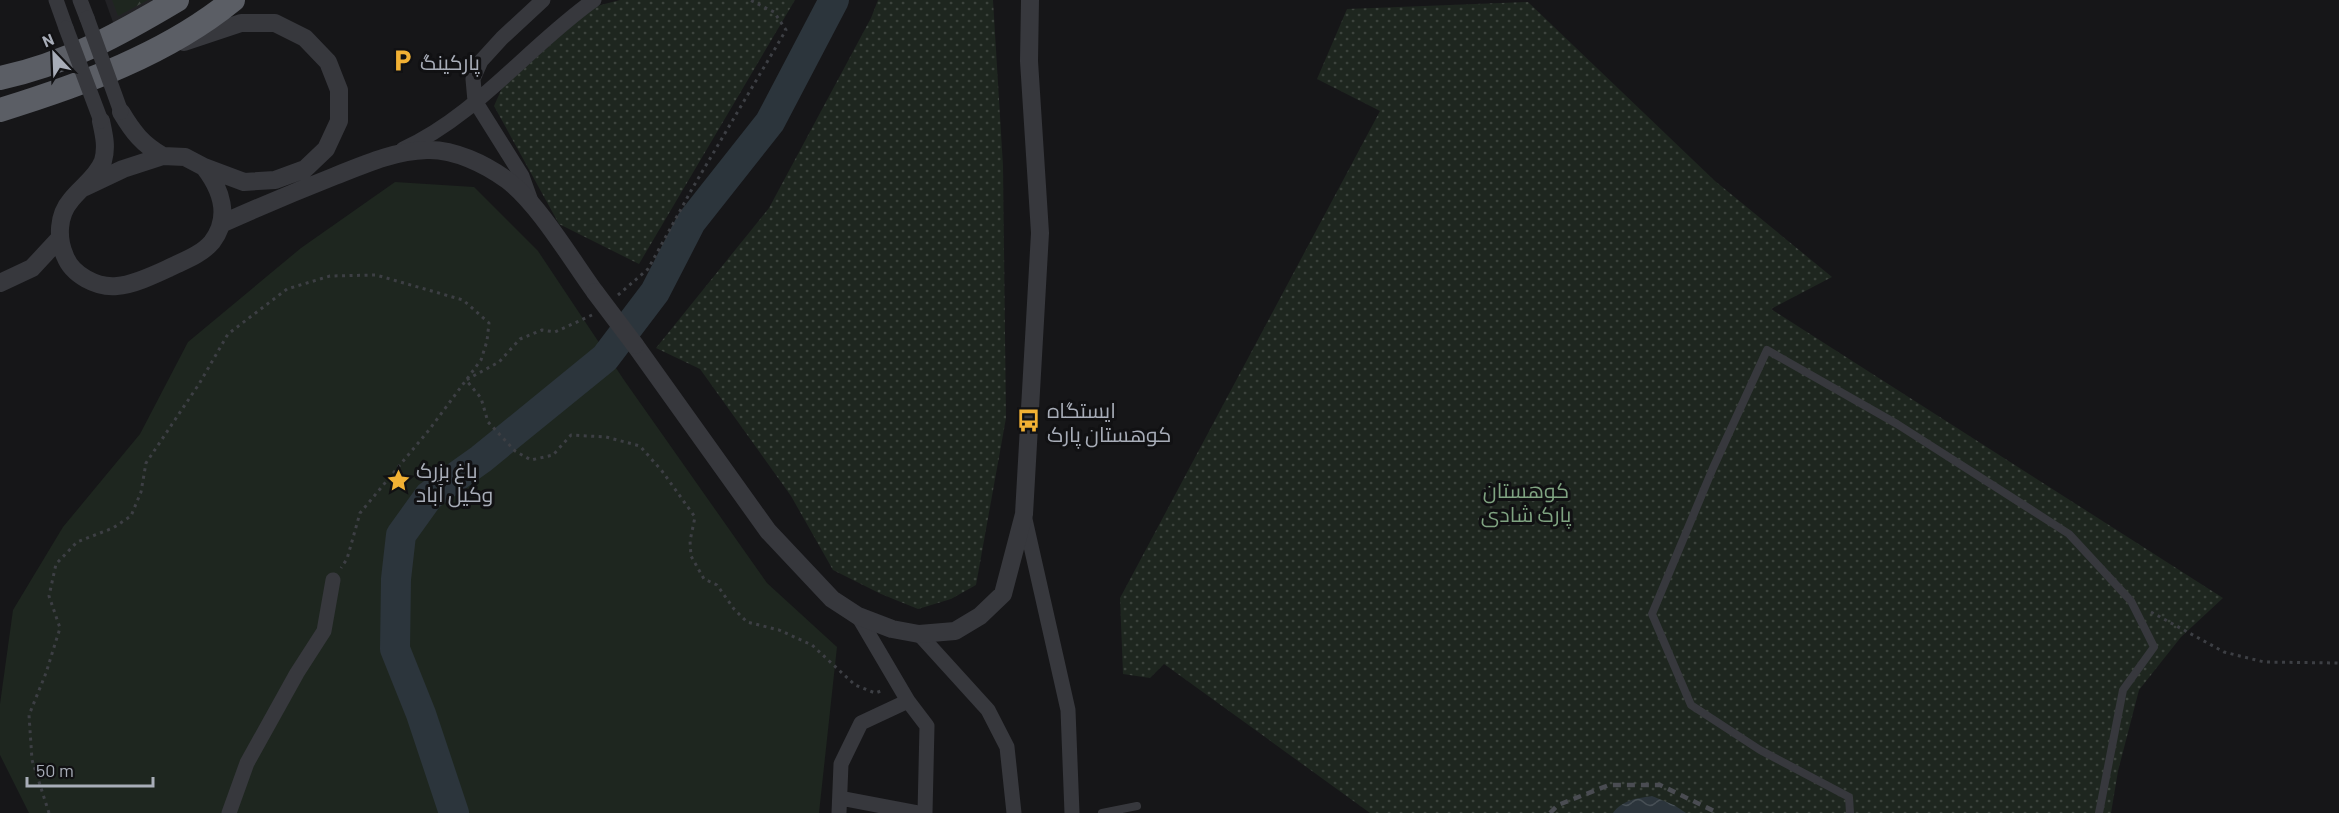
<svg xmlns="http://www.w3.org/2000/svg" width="2339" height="813" viewBox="0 0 2339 813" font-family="Barlow,Cairo,sans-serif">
<defs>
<pattern id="forest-firs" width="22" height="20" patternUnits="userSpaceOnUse" patternTransform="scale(1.5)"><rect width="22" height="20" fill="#1e261f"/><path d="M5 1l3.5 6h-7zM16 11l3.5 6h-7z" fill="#3c433d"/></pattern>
<pattern id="park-dots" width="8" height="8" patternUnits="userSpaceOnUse" patternTransform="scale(1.5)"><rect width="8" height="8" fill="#1e261f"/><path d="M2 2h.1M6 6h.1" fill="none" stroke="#3c433d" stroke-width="1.8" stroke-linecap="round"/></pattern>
<pattern id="water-waves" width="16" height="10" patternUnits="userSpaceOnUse" patternTransform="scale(1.5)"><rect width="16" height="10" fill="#2c353c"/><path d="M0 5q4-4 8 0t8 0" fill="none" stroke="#485056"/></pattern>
</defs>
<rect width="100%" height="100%" fill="#161618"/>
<path fill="#222225" d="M105 0H161L114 25Z"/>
<path fill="url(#forest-firs)" d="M112 0H148L118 16Z"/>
<path fill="url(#park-dots)" d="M620 0H795L639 264 559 224 494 106 502 88 593 7Z
M878 0H993L1003 166 1006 418 976 585 951 599 918 609 881 594 833 570 791 496 700 369 656 348 769 208 871 18Z
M1528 2 1715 181 1832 277 1771 309 2223 598 2181 637 2139 690 2118 771 2111 813H1370L1164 664 1150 678 1123 674 1120 598 1380 111 1317 79 1347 9Z"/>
<path fill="#1e261f" d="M395 182 474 187 538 251 624 380 767 583 837 647 819 813H29L0 755V704L13 610 63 527 140 434 188 342 301 248Z"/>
<path fill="url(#water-waves)" d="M1652 796 1674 805 1686 813H1613C1622 800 1638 798 1652 796Z"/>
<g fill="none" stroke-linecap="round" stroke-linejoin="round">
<path stroke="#2c353c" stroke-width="30" d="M454 813 421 714 395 649 396 579 401 535 429 496 481 459 605 358 655 292 691 222 770 122 834 0"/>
<path stroke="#3d3f44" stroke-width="3" stroke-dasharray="3 4.5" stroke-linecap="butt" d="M618 295 648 269 692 189 786 30 774 12 750 0
M592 315 555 332 542 330 520 339 499 362 466 380 481 398 488 422 515 451 531 460 553 455 571 435 606 437 640 446 662 471 695 517 690 541 691 556 704 579 717 585 734 609 747 622 779 630 812 645 855 685 875 693 884 690
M2151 612 2224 652 2264 662 2339 663
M49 813 32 760 29 715 46 673 60 628 49 596 56 564 77 542 113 528 131 516 141 492 146 463 199 384 228 334 287 289 330 276 376 275 463 300 489 323 487 341 481 360 429 430 360 513 347 559 341 568"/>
<path stroke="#37383d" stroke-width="8" d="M1102 813 1137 806
M1850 813 1849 797 1760 750 1691 705 1652 614 1713 468 1767 350 1897 424 2069 534 2131 601 2154 647 2123 690 2099 813"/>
<path stroke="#37383d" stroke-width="15" d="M56 0 66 28
M80 0 87 18
M403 149C475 117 529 46 594 0
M531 201 522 176 475 101 473 79 481 61 502 38 543 0
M1024 515 1068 710 1072 813
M858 616 908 701 927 726 925 813
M919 634 988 710 1007 747 1014 813
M840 798 919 813
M229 813 247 763 297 673 324 631 333 580
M839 813 841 764 861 723 908 701"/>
<path stroke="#37383d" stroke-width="18" d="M121 112C133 132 142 144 163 156
M101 121C104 135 107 147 103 161 97 177 81 187 71 200 58 215 57 238 65 256 72 275 97 288 117 286 133 285 154 275 169 268 183 261 201 255 212 242 231 217 221 189 204 167
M85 187 123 169 163 156 185 157 204 167 244 182 275 180 305 169 326 149 339 121V90L328 62 305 38 275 23H241L184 42
M221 224C259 207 297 191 335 176 365 164 394 151 427 150 454 149 485 164 507 180 538 203 571 259 595 292
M0 283 32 268 59 239
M635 345 768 531 832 599 858 616 892 629 919 634 955 631 980 616 1003 594 1024 514 1040 233 1029 61 1030 0"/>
<path stroke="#5b5e65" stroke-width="24" d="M0 78C66 64 120 34 177 0
M0 110C81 85 167 54 233 0"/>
<path stroke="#4a4c52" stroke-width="4.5" stroke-dasharray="8 6" stroke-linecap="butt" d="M1550 813 1558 805 1609 785H1660L1718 813"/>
<path stroke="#37383d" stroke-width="15" d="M87 18 121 112
M66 28 101 121"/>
<path stroke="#37383d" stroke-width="18" d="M595 292 635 345"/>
</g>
<defs>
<symbol id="parking-bare" viewBox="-9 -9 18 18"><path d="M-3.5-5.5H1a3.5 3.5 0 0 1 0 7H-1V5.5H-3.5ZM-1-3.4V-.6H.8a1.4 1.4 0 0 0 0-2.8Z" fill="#f2b134" stroke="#111113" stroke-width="2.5" paint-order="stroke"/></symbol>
<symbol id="bus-bare" viewBox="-9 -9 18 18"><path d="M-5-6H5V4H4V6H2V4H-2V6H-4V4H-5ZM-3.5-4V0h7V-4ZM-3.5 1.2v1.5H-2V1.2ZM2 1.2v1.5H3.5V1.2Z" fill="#f2b134" stroke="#111113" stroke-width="2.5" paint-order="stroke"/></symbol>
<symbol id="sight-bare" viewBox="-9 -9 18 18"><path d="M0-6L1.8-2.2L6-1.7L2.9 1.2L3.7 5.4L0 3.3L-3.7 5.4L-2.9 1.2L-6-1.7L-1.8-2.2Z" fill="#f2b134" stroke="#111113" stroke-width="2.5" paint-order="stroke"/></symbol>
</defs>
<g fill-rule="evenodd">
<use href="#parking-bare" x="386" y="44" width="33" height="33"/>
<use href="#bus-bare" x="1012" y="404" width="33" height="33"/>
<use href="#sight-bare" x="382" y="464" width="33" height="33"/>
</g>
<g text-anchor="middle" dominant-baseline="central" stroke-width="6" stroke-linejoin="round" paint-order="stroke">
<g font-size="21" fill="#a8adb8" stroke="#111113" text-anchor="start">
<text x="420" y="61">پارکینگ</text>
<text x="1047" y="409">ایستگاه<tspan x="1047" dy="24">کوهستان پارک</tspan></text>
<text x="416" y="469">باغ بزرک<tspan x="416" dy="24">وکیل آباد</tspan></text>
</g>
<g font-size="21" fill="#7fa381" stroke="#111113">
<text x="1526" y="489">کوهستان<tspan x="1526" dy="24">پارک شادی</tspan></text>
</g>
</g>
<g transform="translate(54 54) rotate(337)" stroke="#111113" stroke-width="4.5" paint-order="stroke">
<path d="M0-4.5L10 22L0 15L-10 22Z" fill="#a8adb8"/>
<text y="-9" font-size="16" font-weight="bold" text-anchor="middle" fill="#a8adb8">N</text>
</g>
<path d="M27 777v9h126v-9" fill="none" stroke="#a8adb8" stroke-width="3"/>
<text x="36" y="777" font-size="18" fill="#a8adb8" stroke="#111113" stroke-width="4.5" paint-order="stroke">50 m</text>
</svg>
